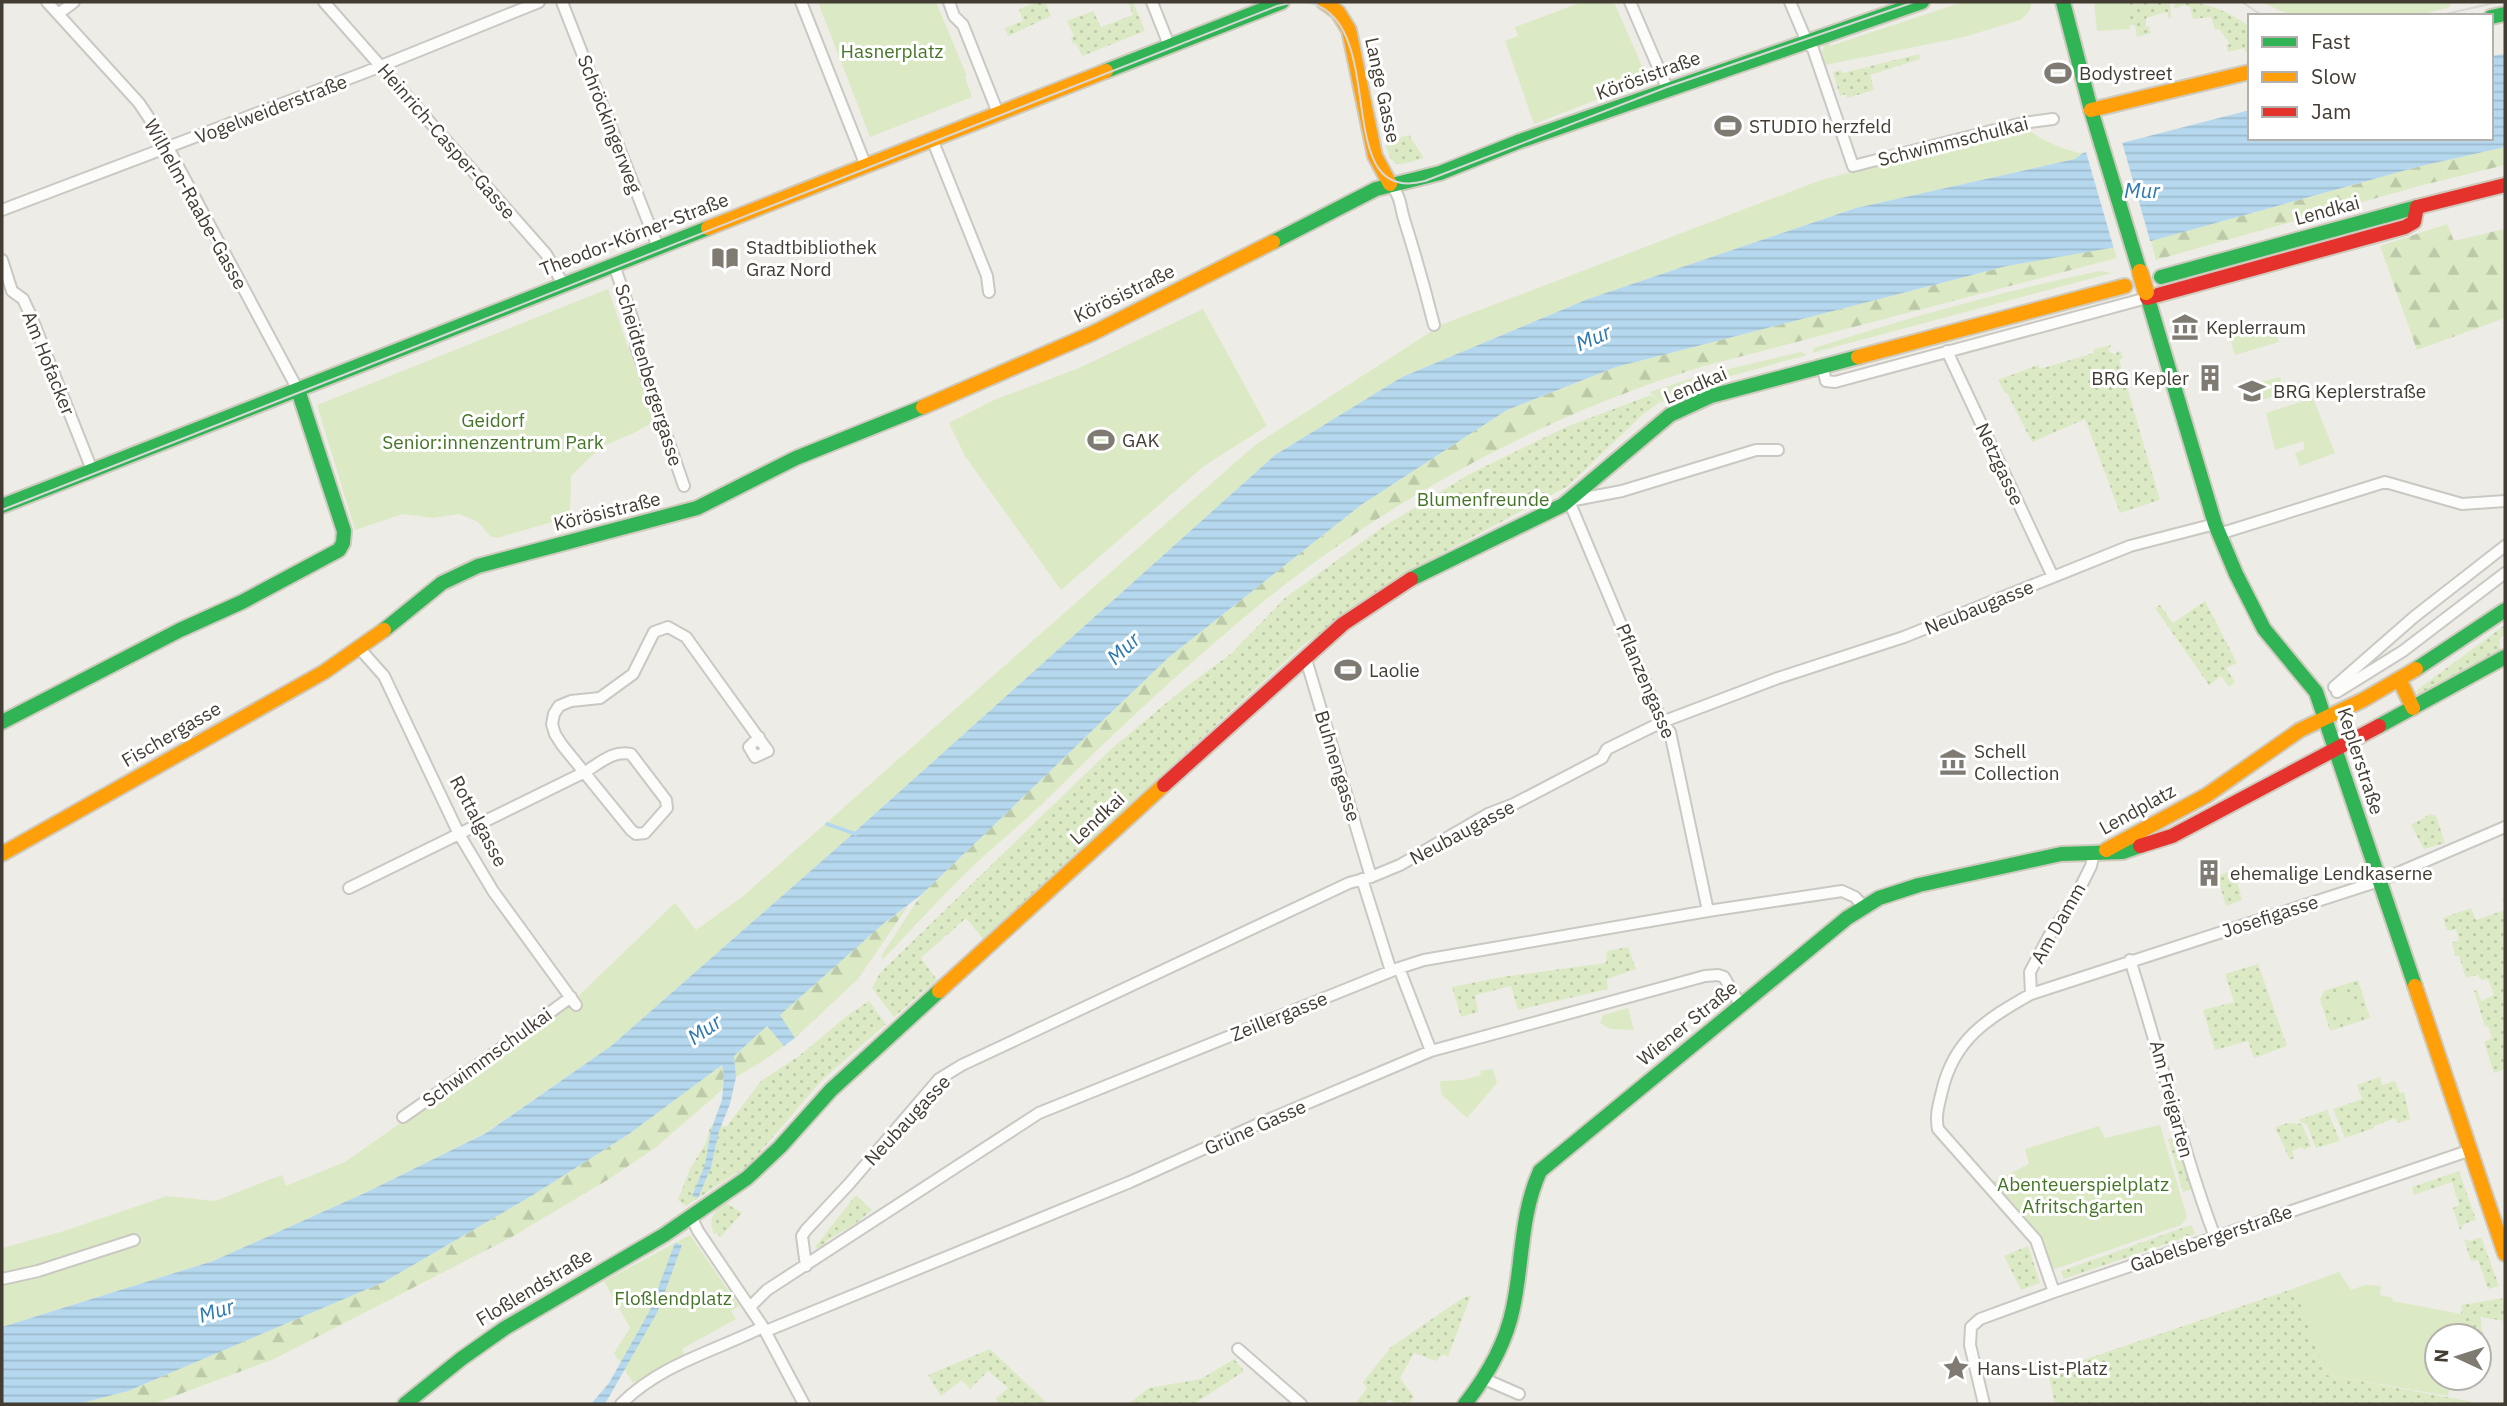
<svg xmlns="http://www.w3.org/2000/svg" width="2507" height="1406" viewBox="0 0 2507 1406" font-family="'IBM Plex Sans',sans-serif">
<defs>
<pattern id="grass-dots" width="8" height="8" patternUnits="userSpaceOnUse" patternTransform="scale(1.75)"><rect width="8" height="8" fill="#dbeac4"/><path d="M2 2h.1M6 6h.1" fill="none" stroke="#bdcaa9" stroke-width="1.8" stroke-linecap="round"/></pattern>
<pattern id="forest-firs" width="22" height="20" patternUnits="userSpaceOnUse" patternTransform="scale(1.75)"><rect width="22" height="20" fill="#dbeac4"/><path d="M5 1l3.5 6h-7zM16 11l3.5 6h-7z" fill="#bdcaa9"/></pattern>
<pattern id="water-rules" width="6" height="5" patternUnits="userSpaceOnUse" patternTransform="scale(1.75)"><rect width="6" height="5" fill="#b5d8ee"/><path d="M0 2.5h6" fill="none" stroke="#9dbacd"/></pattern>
</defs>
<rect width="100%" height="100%" fill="#eeece6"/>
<path fill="url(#grass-dots)" d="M1037 2H1045L1051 16 1008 36 1005 28 1023 21 1019 9Z
M1128 2H1133L1145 31 1082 56 1076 43 1073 44 1071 38 1074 36 1067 21 1093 11 1101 27 1133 15Z
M2116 2H2170L2171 18 2169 19 2167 12 2146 18V27L2149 26 2151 33 2137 37 2135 25H2130L2129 9H2121Z
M2176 2C2210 2 2221 9 2250 26V52L2246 53 2244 48 2228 52 2226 45 2230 44 2219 29 2215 30 2211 17 2193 19 2190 7 2184 5 2173 9Z
M1919 54 1920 59 1870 75 1874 90 1847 98 1846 94 1840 96 1833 72 1840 70 1843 73Z
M1409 135 1424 158C1398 165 1393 172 1385 142Z
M2111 345 2108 351 2115 355 2118 351 2121 352 2123 358 2119 360 2160 500 2120 513 2085 419 2032 442 2007 393H2005L1998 380 2038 365 2040 369 2094 353V349Z
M1651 395 1660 402 1641 416 1568 486 1409 571 1303 645 983 939 966 918 921 958 937 980 894 1017 872 988 880 973 1111 749 1187 686 1232 653 1285 598 1383 527 1468 475 1566 427Z
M2205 601 2237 663 2226 668 2235 682 2229 687 2221 676 2209 685 2155 608 2160 605 2173 623Z
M2505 625V635L2500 638V652L2423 698 2417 696V690Z
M2430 814 2436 816 2445 843 2424 849 2411 825Z
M2234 870 2242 900 2226 906 2217 876Z
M2505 897V1069L2494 1073 2484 1042 2492 1038 2488 1026 2485 1027 2474 991 2477 990 2481 1001 2494 995 2488 979 2482 980 2477 975 2466 978 2459 956H2455L2452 943 2459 940 2456 929 2447 931 2443 918 2471 908 2476 920 2505 910 2502 899Z
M1628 947 1636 969 1607 979 1608 989 1518 1010 1511 986 1475 995 1478 1012 1461 1017 1452 987 1502 977 1606 963 1607 951Z
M2258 964 2287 1046 2254 1058 2248 1041 2215 1050 2203 1010 2234 1002 2225 974Z
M2358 980 2370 1018 2330 1031 2320 999 2324 991Z
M869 1001 886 1024 822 1080 749 1165 686 1206 678 1200 690 1169 706 1143 710 1127 727 1126 761 1081 799 1056 848 1015Z
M2380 1077 2382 1085 2395 1081 2400 1093 2404 1092 2410 1119 2398 1123 2395 1118 2374 1126V1128L2345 1138 2333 1109 2362 1099 2357 1085Z
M2327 1110 2340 1141 2316 1148 2307 1125 2298 1120Z
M2288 1123 2302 1124 2311 1146 2304 1150 2302 1147 2292 1151 2294 1158 2290 1160 2275 1127Z
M2177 1136 2192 1189 2183 1192 2168 1139Z
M2459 1171 2476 1220 2464 1224 2460 1230 2453 1208 2459 1205 2452 1182 2414 1195 2412 1187Z
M856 1195 872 1210 855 1224 826 1241V1246L818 1249 815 1247Z
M726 1203 742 1213 720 1238 717 1233 714 1234C708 1219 713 1211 726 1203Z
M2188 1226H2192L2195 1234 2064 1279 2061 1271Z
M2481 1237 2499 1286 2488 1289 2478 1260 2471 1261 2464 1239 2470 1241Z
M2028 1246 2040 1283 2021 1290 2004 1256Z
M2295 1288 2327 1375 2484 1404H2055L2048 1372Z
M1471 1295 1448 1357 1443 1354 1436 1361 1414 1353 1400 1378 1414 1397 1409 1404H1397L1389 1399 1385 1404H1355L1367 1388 1363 1382 1391 1347 1461 1299Z
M2502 1298 2505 1308V1321L2480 1317 2484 1341 2479 1340V1336H2459L2462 1305Z
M990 1349 1048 1404H998L996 1398 1008 1388 988 1371 970 1389 962 1380 941 1396 928 1375Z
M1234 1359 1244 1371 1194 1404H1128L1149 1388 1201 1379Z"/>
<path fill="url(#forest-firs)" d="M2505 147V165L2419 186 2156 260 2151 241 2417 167Z
M2447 224 2454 241 2504 229 2505 318 2417 350 2380 246Z
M2113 246 2117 258 1701 367C1545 415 1397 495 1269 597 1189 662 1115 732 1042 804 1019 826 994 846 971 868 941 897 912 929 883 959L881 956 921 895 1169 657 1361 505 1507 410 1616 367 2007 266Z
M908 906 858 979 795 1038 779 1015 883 924Z
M767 1026 784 1046 766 1059 736 1077 734 1056Z
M722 1065 724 1075 722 1090 655 1148 609 1179 510 1238 274 1359 153 1404H78L128 1391 384 1282 533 1195 629 1134Z"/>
<path fill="#dbeac4" d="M818 2H936L967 76 965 77 972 97 870 137Z
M1582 2H1614L1648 80 1534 124 1505 41 1518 36 1515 27Z
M1963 2H2031C2032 10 2026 16 2020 20L1964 37 1825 65 1822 52 1825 43 1829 42 1830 46Z
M2094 2 2120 3 2121 9 2129 8 2130 29 2097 31Z
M2262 2H2451L2450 7 2416 16H2292Z
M2018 128C2028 128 2031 132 2039 137 2052 144 2068 152 2083 153L2075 159 1856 208 1588 299 1402 377 1275 455 839 846 611 1046 485 1133 367 1192 213 1261 2 1327V1248L64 1231 167 1196 215 1201 282 1175 286 1186 345 1162 571 1003 675 903 696 930 742 897 1255 445 1443 324 1821 180Z
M2100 271 2112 273 1812 353 1814 348C1907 318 2003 291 2100 271Z
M608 289 654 422 634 433 601 447 571 476 570 517 497 538 490 536 478 522 459 514 433 518 403 514 355 530 317 405Z
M1203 309 1267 426 1204 466 1061 590 965 456 949 423 994 400 1079 368Z
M2273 322 2279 342 2235 355 2229 335Z
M1801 352 1807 355 1698 385 1661 403 1650 392 1702 375Z
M2280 377 2284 394 2250 403 2245 386Z
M2313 398 2335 453 2300 466 2295 453 2305 449 2303 441 2275 450 2266 413Z
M2344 990 2359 1012 2358 1017H2342L2328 1011V1003L2339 991Z
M1628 1008 1634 1030 1610 1029 1600 1023 1603 1015Z
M1493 1069 1497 1083 1467 1118 1441 1094 1440 1081 1463 1080 1481 1075 1480 1071Z
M2160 1125 2187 1217 2181 1225 2052 1270 1989 1184 2029 1164 2025 1149 2099 1126 2105 1138Z
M690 1235 739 1306 731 1311 736 1319 682 1349 685 1355 633 1383 614 1353 630 1328 604 1281Z
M2339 1272 2351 1290 2365 1285 2381 1286 2380 1295 2393 1298 2392 1301 2462 1314 2459 1336H2437V1378H2451L2448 1396 2327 1375 2295 1288Z"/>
<path fill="url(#water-rules)" d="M2505 54V147L2417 167 2151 241 2007 266 1616 367 1507 410 1361 505 1169 657 921 895 883 924 780 1015 795 1038 784 1046 767 1026 734 1056 736 1077 730 1104 719 1131 711 1167 698 1198 692 1196 705 1165 711 1130 722 1100 724 1075 722 1065 629 1134 533 1195 384 1282 128 1391 78 1404H2V1327L213 1261 367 1192 486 1133 611 1046 839 846 1275 455 1402 377 1588 299 1856 208 2075 159 2083 153 2250 110V138H2491V56Z
M675 1243 682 1245 658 1311 605 1404H591L609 1383 649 1312Z"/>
<path fill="#eeece6" d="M2250 106 2122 142 2151 244 2114 249 2086 152 2077 153 2082 149Z"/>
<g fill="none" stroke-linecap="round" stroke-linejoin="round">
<path stroke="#b5d8ee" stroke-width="3.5" d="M827 824 856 834"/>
<defs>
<path id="street" d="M47 2 139 103 165 142 298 390
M324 2 546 254 563 284
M562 2 658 247
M801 2 866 166
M949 2 954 16 963 25 998 113
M1152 2 1169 45
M1630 2 1668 90
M1790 2 1807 42 1813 49 1853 166 2023 123 2053 119
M58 14 74 2
M932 139 987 276 989 292
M1390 184C1402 199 1399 202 1404 219 1415 254 1425 289 1434 325
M2 210 366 72 539 2
M2 260 12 291 23 299 31 316 92 470
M614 265 636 329V347L684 486
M1947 351 2053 577
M1822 366 1826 381 1835 382 2147 298
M2219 534 2385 482 2462 504 2505 501
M360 649 384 676 459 834 493 891 576 1005
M1305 656 1371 877
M2334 687 2414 617 2505 546
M2337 692 2403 651 2505 573
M1362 879 1391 971
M349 888 585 772C600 763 613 750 631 754L666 800 667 808 645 833 636 834 631 830 562 745 555 734 552 724 554 714 559 706 571 701 600 698 633 674 654 632 668 627 686 637 768 751 755 757 749 747 759 737
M1708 911 1670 732 1662 722 1569 501 1622 491 1756 450H1778
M2130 960C2160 1052 2181 1147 2215 1237
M1399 968 1431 1051
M2031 994 2030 972 2049 936 2074 900 2091 866 2094 853
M403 1117 489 1057 571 997
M692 1218 698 1231 763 1327 804 1404
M806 1266 802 1236 806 1230 849 1184 939 1079 962 1065 1349 883 1371 877 1400 865 1488 814 1514 804 1602 758 1607 749 1662 722 1778 678 1904 637 2130 546 2215 524
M2 1279 38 1271 134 1240
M2054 1292 2036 1240 1938 1129C1935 1115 1939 1104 1942 1091 1954 1039 1987 1019 2031 994L2379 881 2505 827
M750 1307 767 1290 1039 1113 1399 968 1424 960 1708 911 1842 891 1855 897 1864 907
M766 1331 1130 1182 1263 1122 1431 1051 1705 976 1718 975 1724 977 1741 1006
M1238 1349 1301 1404
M1482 1378 1519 1394
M621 1404C661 1364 715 1351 763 1327
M1984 1404 1970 1345 1971 1327 1980 1319 2054 1292 2471 1150"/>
<path id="fast" d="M2063 2 2091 110 2140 272
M2491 17 2505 14
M1106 71 1282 2
M1273 242 1376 189 1440 173 1520 141 1922 2
M2161 277 2417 207
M2146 292 2215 524 2236 574 2264 629 2316 692 2415 986
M2 506 708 228
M1411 579 1563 505 1670 415 1711 396 1858 357
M384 630 442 583 478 566 697 508 796 458 923 407
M2416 669 2505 610
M2 722 180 630 242 602 339 550 343 543 344 531 298 390
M2379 726 2505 657
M405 1404 461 1359 505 1328 664 1235 747 1178 780 1147 831 1090 939 991
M1465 1404C1487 1376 1506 1343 1513 1308 1523 1262 1520 1215 1540 1171L1847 918 1879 898 1919 885 2061 854 2123 852 2140 846"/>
<path id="slow" d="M1324 2 1338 12 1349 30 1375 156 1390 184
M2091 110 2250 72
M708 228 1106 71
M1858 357 2125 286
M923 407 1093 333 1273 242
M2399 679 2413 708
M2106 850 2207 795 2300 730 2363 700 2416 669
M2 854 324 672 384 630
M2415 986 2505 1254
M939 991 1164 785"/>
<path id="jam" d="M2147 298 2405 227 2414 222 2417 207 2505 185
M1164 785 1343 624 1411 579
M2140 846 2172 836 2379 726"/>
</defs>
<use href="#street" stroke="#cac8c2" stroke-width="14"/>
<use href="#fast" stroke="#cfcabe" stroke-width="18"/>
<use href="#slow" stroke="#cfcabe" stroke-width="18"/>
<use href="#jam" stroke="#cfcabe" stroke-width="18"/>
<use href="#street" stroke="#fcfcfb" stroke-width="10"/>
<use href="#fast" stroke="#30b455" stroke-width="14"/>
<use href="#slow" stroke="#ff9f0a" stroke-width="14"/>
<use href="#jam" stroke="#e5322d" stroke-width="14"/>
<path stroke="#d8d8d7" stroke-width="2" d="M1307 2C1393 20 1327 207 1425 181L1667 87 1914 2
M2242 2 2263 16
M2437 16 2498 2
M2 510 1277 6 1294 2"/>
<defs>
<path id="slow-bridge" d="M2140 272 2146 292"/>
</defs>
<use href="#slow-bridge" stroke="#d0c8b3" stroke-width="19" stroke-linecap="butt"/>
<use href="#slow-bridge" stroke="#ff9f0a" stroke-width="16"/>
</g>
<defs>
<symbol id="stadium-bare" viewBox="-9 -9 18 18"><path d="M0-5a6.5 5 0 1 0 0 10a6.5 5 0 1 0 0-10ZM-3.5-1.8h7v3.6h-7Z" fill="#7f7a72" stroke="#fff" stroke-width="2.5" paint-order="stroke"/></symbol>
<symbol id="library-bare" viewBox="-9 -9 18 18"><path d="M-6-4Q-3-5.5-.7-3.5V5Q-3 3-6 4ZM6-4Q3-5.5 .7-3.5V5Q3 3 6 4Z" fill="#7f7a72" stroke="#fff" stroke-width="2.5" paint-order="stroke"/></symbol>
<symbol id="museum-bare" viewBox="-9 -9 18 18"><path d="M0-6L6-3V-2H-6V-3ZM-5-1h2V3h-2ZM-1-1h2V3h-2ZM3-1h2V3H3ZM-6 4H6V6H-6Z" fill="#7f7a72" stroke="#fff" stroke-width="2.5" paint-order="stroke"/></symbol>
<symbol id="building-bare" viewBox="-9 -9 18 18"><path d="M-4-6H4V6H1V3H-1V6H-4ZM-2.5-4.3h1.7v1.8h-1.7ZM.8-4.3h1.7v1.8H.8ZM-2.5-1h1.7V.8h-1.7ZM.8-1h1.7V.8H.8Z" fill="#7f7a72" stroke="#fff" stroke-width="2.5" paint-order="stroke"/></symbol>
<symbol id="school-bare" viewBox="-9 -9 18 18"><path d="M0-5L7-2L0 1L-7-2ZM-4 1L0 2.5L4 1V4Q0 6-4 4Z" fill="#7f7a72" stroke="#fff" stroke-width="2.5" paint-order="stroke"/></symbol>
<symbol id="sight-bare" viewBox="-9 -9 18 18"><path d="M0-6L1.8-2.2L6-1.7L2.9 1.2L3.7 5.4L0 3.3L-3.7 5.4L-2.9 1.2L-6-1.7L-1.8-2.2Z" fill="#7f7a72" stroke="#fff" stroke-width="2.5" paint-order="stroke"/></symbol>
</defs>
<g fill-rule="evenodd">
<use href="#stadium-bare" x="2039" y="54" width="38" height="38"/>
<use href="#stadium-bare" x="1709" y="107" width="38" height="38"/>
<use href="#library-bare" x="706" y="239" width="38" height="38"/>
<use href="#museum-bare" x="2166" y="308" width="38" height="38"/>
<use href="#building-bare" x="2191" y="359" width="38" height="38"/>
<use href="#school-bare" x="2233" y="372" width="38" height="38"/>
<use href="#stadium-bare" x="1082" y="421" width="38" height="38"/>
<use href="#stadium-bare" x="1329" y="651" width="38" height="38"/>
<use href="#museum-bare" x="1934" y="743" width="38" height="38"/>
<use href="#building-bare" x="2190" y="854" width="38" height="38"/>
<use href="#sight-bare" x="1937" y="1349" width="38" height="38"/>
</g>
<g text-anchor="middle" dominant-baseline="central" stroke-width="6" stroke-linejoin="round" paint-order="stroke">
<g font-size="19" fill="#457526" stroke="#fff">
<text x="892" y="51">Hasnerplatz</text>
<text x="493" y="420">Geidorf<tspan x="493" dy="22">Senior:innenzentrum Park</tspan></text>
<text x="1483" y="499">Blumenfreunde</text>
<text x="2083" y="1184">Abenteuerspielplatz<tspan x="2083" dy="22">Afritschgarten</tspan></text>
<text x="673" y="1298">Floßlendplatz</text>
</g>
<g font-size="19" fill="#433c33" stroke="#fff" text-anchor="start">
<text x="2079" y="73">Bodystreet</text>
<text x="1749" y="126">STUDIO herzfeld</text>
<text x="746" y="247">Stadtbibliothek<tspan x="746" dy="22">Graz Nord</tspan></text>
<text x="2206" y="327">Keplerraum</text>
<text x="2189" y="378" text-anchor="end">BRG Kepler</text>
<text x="2273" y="391">BRG Keplerstraße</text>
<text x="1122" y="440">GAK</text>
<text x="1369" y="670">Laolie</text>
<text x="1974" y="751">Schell<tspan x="1974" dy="22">Collection</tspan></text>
<text x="2230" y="873">ehemalige Lendkaserne</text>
<text x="1977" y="1368">Hans-List-Platz</text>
</g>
<g font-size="19" fill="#433c33" stroke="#fff">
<text transform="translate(1648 75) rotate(-20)">Körösistraße</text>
<text transform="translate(1383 90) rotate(78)">Lange Gasse</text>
<text transform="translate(271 109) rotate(-21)">Vogelweiderstraße</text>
<text transform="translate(610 124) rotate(69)">Schröckingerweg</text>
<text transform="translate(447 141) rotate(49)">Heinrich-Casper-Gasse</text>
<text transform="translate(1953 141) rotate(-14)">Schwimmschulkai</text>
<text transform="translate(196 204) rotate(61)">Wilhelm-Raabe-Gasse</text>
<text transform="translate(2327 210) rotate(-15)">Lendkai</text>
<text transform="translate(634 234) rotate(-21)">Theodor-Körner-Straße</text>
<text transform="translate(1124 293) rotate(-26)">Körösistraße</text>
<text transform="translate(49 363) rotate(68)">Am Hofacker</text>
<text transform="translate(649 375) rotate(73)">Scheidtenbergergasse</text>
<text transform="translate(1695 385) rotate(-23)">Lendkai</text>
<text transform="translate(2000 464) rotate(65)">Netzgasse</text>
<text transform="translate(607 511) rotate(-14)">Körösistraße</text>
<text transform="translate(1979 607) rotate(-22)">Neubaugasse</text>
<text transform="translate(1646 681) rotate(67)">Pflanzengasse</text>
<text transform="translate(171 734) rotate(-30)">Fischergasse</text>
<text transform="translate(2361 761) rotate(72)">Keplerstraße</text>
<text transform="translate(1338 766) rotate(73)">Buhnengasse</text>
<text transform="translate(2137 809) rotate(-29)">Lendplatz</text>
<text transform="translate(1097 818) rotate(-43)">Lendkai</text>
<text transform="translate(479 821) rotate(62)">Rottalgasse</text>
<text transform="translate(1462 832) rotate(-28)">Neubaugasse</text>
<text transform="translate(2270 916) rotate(-18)">Josefigasse</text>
<text transform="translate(2058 923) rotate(-60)">Am Damm</text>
<text transform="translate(1279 1016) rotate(-22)">Zeillergasse</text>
<text transform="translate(1687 1023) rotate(-39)">Wiener Straße</text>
<text transform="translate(487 1057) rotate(-36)">Schwimmschulkai</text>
<text transform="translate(2172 1099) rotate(75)">Am Freigarten</text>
<text transform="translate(907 1120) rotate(-47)">Neubaugasse</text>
<text transform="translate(1255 1127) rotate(-24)">Grüne Gasse</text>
<text transform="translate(2211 1238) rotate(-19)">Gabelsbergerstraße</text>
<text transform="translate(534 1287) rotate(-31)">Floßlendstraße</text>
</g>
<g font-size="21" font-style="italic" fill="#2b79b0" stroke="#fff">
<text x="2142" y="190">Mur</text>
<text transform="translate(1593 337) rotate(-23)">Mur</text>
<text transform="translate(1123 648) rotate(-43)">Mur</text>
<text transform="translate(704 1029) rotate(-35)">Mur</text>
<text transform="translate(216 1310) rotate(-17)">Mur</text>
</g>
</g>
<rect width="2507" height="1406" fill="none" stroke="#433c33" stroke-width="7"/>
<rect x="2248" y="14" width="245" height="126" fill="#ffffff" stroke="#b4b1ad" stroke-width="2"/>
<rect x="2262" y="37" width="35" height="10" fill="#30b455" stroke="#b4b1ad" stroke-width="2"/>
<text x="2311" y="49" font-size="21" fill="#433c33">Fast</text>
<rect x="2262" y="72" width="35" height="10" fill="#ff9f0a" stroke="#b4b1ad" stroke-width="2"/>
<text x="2311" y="84" font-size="21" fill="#433c33">Slow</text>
<rect x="2262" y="107" width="35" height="10" fill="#e5322d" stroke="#b4b1ad" stroke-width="2"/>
<text x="2311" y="119" font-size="21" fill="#433c33">Jam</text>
<g transform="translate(2458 1357) rotate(274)"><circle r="33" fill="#ffffff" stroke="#b4b1ad" stroke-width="2"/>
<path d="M0-5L12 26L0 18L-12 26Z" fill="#7f7a72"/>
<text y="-10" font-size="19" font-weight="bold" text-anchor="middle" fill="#433c33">N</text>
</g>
</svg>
